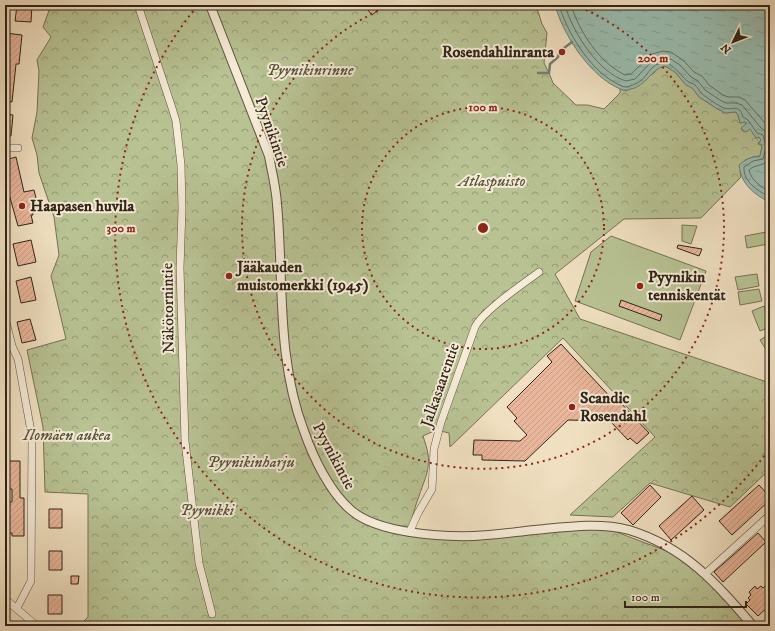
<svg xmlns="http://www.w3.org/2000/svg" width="775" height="631" viewBox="0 0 775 631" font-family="'IM FELL DW Pica',serif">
<defs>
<pattern id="forest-crowns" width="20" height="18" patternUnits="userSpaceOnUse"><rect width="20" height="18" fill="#b8c293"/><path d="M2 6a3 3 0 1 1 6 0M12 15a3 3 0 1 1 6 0" fill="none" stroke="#969d77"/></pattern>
<pattern id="water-ripples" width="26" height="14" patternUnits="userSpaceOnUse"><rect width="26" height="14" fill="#9abdb0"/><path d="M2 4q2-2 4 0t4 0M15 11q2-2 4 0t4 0" fill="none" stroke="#85a297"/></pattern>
<pattern id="building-hatch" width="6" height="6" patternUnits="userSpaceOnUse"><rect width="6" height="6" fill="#eab69b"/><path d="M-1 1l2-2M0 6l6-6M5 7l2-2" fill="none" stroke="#c99c85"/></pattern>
</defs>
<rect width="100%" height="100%" fill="#f0e0c1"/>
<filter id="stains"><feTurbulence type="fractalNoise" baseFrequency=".005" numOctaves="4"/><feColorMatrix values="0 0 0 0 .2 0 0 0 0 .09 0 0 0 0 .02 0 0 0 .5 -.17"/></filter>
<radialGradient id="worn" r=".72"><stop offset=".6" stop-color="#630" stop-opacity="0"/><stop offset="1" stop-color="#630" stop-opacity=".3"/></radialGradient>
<path fill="#b8c293" stroke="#747356" d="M682 225 697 226 691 244 682 241Z
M766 232 768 244 747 248 745 236Z
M611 236 706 271 680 340 575 301 591 252Z
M757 274 759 286 738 290 735 277Z
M759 289 762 301 740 305 738 292Z
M764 306 770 321V327L760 331 752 311Z
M770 334V356L760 340Z"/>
<path fill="url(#forest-crowns)" stroke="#747356" d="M51 5H536L542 24 547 33 544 63 549 73 553 83 576 105H588L604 109 620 93V89L626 91 654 73 658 67 665 66 675 72 686 85 692 87 699 97 716 108 725 113 736 112 738 115 740 123 745 122 746 124 741 129 745 132 750 128 756 138 759 137 761 140 758 143 762 146 760 156 753 157 745 160 740 172 741 177 701 218 624 219 555 274 580 319 770 383V471L769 470 730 507 650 483 613 517 570 515 655 437 563 338 450 447 449 433 436 430 423 436C433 464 428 470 419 496 414 509 411 523 407 536L476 540 559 528 611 530 672 553 713 586 749 626H79L88 617V494L45 492 43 427 27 350 66 339 51 276 59 255 54 217 39 173 37 155 32 138 37 112 39 71 37 60 51 37 43 27Z"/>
<path fill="url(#water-ripples)" stroke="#708073" d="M555 5H770V202C754 195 741 184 739 165 746 159 751 157 760 156L762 147 761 144H758L761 140 759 137 756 138 750 129 745 132 741 128 746 124 745 122 740 123 738 115 736 112 725 113 716 108 699 97 692 88 686 85 675 72 665 66C650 69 648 86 628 90 623 91 618 88 614 86 587 71 563 34 555 5Z"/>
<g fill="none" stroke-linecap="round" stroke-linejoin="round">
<path stroke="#657064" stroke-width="1" d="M559 5C567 32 589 68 614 82 618 84 622 87 626 87 628 87 632 85 635 84 649 79 648 63 666 62 675 67 680 74 687 81 690 83 693 83 695 85 697 87 699 90 701 93 707 98 717 105 724 108 733 111 739 103 743 117L748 120 757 133 763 135 766 147 763 159 753 161 744 167C743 182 758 191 770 197
M565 5C572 31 598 73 626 81L635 79 653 60 664 57 669 58 680 65 691 77 698 81 705 90 720 100 726 103H736L742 105 761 128 767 132 770 142
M571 5C580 33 599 62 625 75L631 74 652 54 663 51 671 52 684 61 694 72 702 76 709 85 723 95 728 97H739L745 100 765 123 770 127
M770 151C769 153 769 156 769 158 766 167 754 164 749 170 751 180 761 187 770 192"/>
<path stroke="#708073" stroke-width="2.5" d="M538 73H549L550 64 558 57 560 51 572 42"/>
</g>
<path fill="url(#building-hatch)" stroke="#302418" d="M17 5H32L31 22 15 21Z
M364 5H384L372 15Z
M5 33 22 35 19 64H16L12 102 5 101Z
M5 114 13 115 11 136H5Z
M16 157 24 192 34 190 36 198 30 199 33 215H31L33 223 18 226 5 180V160Z
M31 240 36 262 18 266 13 244Z
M678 245 702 249 699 256 677 248Z
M31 277 36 300 21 303 16 281Z
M621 300 662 315 660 321 619 306Z
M30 319 36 340 22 343 17 322Z
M561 344 614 401H619L649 433 637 444 630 438 628 440 610 421 568 420 525 461 482 460V455H473L474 440 520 441 527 435 514 421 517 418 507 407 552 362 547 356Z
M9 461H20V498H24V536H12V533H9V502H12V489H5V480H7Z
M650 485 661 497 633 525 621 513Z
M759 485 770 497V500L732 535 719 521Z
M692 496 704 510 671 540 659 526Z
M49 509H62V528H49Z
M758 533 766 542 723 582 714 572Z
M49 551H62V570H49Z
M71 576H79L78 584H71Z
M770 581V605L758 616 746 604 750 600 748 598 751 595 749 592 755 586 757 589 761 586 763 588Z
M48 595H62V614H48Z"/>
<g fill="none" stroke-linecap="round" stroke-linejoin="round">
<defs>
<path id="minor" d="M138 5 172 108 176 121 181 165 182 209 180 268 185 441 199 563 212 614
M5 148H18
M5 318 12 346 18 359 32 437 31 581 17 608
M410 531 418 513 432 489 434 449 441 422 475 327C483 311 523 284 539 272
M705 574 770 515
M5 599 37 626"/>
<path id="tertiary" d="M210 5 269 156C272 172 276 188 277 204 284 280 276 358 304 431 313 457 330 493 352 511 378 533 440 537 474 536 494 535 515 532 535 530 566 527 599 522 629 530 685 547 716 583 753 626"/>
</defs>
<use href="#minor" stroke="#605342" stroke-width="8"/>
<use href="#tertiary" stroke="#605342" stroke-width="10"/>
<use href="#minor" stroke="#f5ebd7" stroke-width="7"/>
<use href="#tertiary" stroke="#f5ebd7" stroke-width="8"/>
</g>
<g fill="none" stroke="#8f2418" stroke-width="2" stroke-dasharray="2 4">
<circle cx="483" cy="228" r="121"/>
<path d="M575 5A241 241 0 1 1 391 5"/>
<path d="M768 451A362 362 0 1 1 198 5"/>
</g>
<g fill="#8f2418" stroke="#f5ebd7" stroke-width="1.5">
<circle cx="562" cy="52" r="4"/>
<circle cx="22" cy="206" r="4"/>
<circle cx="229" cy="276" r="4"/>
<circle cx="640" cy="286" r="4"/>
<circle cx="572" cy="407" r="4"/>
</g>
<g text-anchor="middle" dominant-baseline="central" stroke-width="4" stroke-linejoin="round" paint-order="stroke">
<g font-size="16" font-weight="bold" fill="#302418" stroke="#f5ebd7" text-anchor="start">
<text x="554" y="52" text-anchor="end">Rosendahlinranta</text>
<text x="30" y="206">Haapasen huvila</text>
<text x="237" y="267">Jääkauden<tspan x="237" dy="18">muistomerkki (1945)</tspan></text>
<text x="648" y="277">Pyynikin<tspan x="648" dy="18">tenniskentät</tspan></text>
<text x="580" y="398">Scandic<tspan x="580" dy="18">Rosendahl</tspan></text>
</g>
<g font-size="16" font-style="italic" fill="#59533d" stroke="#f5ebd7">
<text x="310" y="70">Pyynikinrinne</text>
<text x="492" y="181">Atlaspuisto</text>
<text x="67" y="435">Ilomäen aukea</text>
<text x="251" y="462">Pyynikinharju</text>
<text x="207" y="510">Pyynikki</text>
</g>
<g font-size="16" fill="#302418" stroke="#f5ebd7">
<text transform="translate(272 132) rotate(71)">Pyynikintie</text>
<text transform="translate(168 308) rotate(-91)">Näkötornintie</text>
<text transform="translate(440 385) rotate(-71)">Jalkasaarentie</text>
<text transform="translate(334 456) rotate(62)">Pyynikintie</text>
</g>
</g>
<circle cx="483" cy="228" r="6" fill="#8f2418" stroke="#f5ebd7" stroke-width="2"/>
<g font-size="12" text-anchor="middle" font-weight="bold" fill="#8f2418" stroke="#f5ebd7" stroke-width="4" stroke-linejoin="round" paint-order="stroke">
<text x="653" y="62">200 m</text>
<text x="483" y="111">100 m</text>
<text x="121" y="232">300 m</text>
</g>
<rect width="775" height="631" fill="none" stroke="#f0e0c1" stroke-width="20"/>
<rect x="6" y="6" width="763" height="619" fill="none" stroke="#302418" stroke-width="2"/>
<rect x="10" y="10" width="755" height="611" fill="none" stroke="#302418"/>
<g transform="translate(733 42) rotate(227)" stroke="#f5ebd7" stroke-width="3" paint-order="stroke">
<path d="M0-3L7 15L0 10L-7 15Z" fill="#302418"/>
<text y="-6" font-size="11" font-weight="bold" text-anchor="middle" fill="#302418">N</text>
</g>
<path d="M625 601v6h121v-6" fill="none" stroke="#302418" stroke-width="2"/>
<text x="631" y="601" font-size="12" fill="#302418" stroke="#f5ebd7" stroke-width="3" paint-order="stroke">100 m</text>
<rect width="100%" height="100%" filter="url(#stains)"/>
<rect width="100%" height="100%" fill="url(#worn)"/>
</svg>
